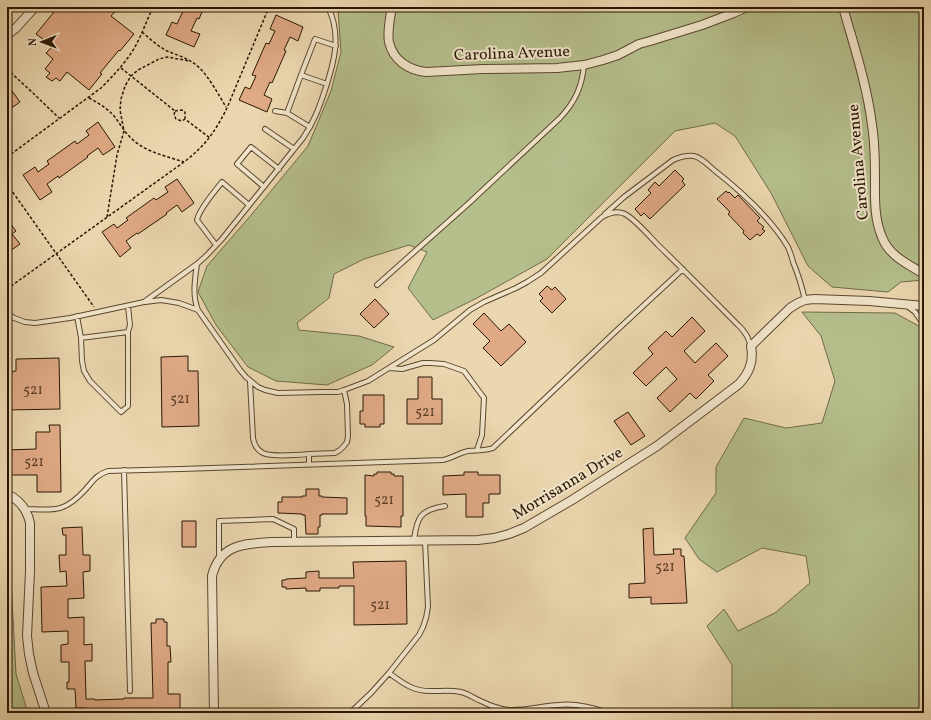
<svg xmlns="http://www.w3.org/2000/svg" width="931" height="720" viewBox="0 0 931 720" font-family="Vollkorn,serif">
<rect width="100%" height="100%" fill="#ebd7af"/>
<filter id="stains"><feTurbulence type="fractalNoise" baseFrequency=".005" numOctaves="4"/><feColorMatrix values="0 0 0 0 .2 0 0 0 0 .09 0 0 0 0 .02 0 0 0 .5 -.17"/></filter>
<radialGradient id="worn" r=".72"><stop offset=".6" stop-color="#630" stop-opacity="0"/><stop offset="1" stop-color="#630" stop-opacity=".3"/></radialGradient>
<path fill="#b5bf8c" stroke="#706b48" d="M336 7H924V280L901 282 888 292 832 287 808 266 771 193 735 136 715 123 675 131 547 259 477 298 433 320 408 288 427 252 409 245 364 259 334 274 329 298 297 323 299 330 359 336 394 347 372 365 327 385 276 381 248 367 216 325 198 292 207 266 252 214 308 146 331 91 341 52 338 10Z
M802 312 895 313 919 326 924 336V713H736L732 710V665L707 626 724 609 738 631 775 613 810 583 806 556 762 548 717 572 699 559 685 538 716 493V467L744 418 786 428 822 423 835 381 821 336Z
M7 579 11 581 16 674 28 713H7Z"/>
<path fill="#e0aa86" stroke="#2a1704" d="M58 7H119L111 16 134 34 120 51 119 50 100 73 102 74 89 90 67 72 60 81 56 78 52 81 46 77 50 73 45 69 53 59 46 53 51 48 50 47 51 45 36 34Z
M185 7H204L199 19 197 18 191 31 200 34 194 47 166 35 172 22 177 24Z
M276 15 303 27 298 41 290 37 284 50 286 51 272 83 270 82 264 95 272 99 267 112 239 100 245 87 250 89 256 76 252 75 266 43 269 44 275 31 270 29Z
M7 84 20 102 7 111Z
M98 122 115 147 103 155 98 148 87 156 88 157 59 178 58 176 47 184 52 192 40 200 23 175 35 167 38 172 49 164 47 161 75 141 77 144 89 135 86 131Z
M675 170 684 179 682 181 685 185 650 219 644 213 641 216 635 209 651 193 648 190 655 182 659 186Z
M177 179 194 203 182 212 177 205 166 213 167 214 138 234 137 233 126 241 131 248 120 257 102 232 114 224 117 228 128 220 126 218 154 198 156 200 168 192 165 187Z
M726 191 728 193 729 192 735 198 738 195 760 218 757 221 764 227 762 229 765 231 760 236 757 234 750 240 743 233 744 231 728 214 730 212 717 199Z
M7 219 16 231 12 234 20 244 7 253Z
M547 286 552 290 555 287 566 299 552 313 540 301 543 298 539 294Z
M375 299 389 314 374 328 360 314Z
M484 313 501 331 509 324 526 342 501 366 483 348 490 341 473 324Z
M692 317 705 331 684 351 695 363 716 343 728 356 708 375 714 381 696 399 690 393 670 412 657 398 677 379 666 367 646 386 633 373 653 354 648 348 666 331 672 337Z
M188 356V371H198L199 426 162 427 161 357Z
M59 358 60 409 7 410V372L16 371V359Z
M418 377H432V399H442V424H407V399H418Z
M363 395H384V424H380V427H365V424H360V411H363Z
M628 412 645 436 631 445 614 421Z
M49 425H60L61 492H37V475H7V450L36 449V432H50Z
M377 472H391V474H394V476H403V516H401V527L366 526V516H365V475L374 476V474H377Z
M464 472H478V475H500V494H489V503H483V517H466V494L443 495V476L464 475Z
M306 489H319V496H322V497L347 498V514H322V515H320V527H318V534H306L305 515H302V514L278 513V502H282V497H302V496H306Z
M182 521H196V547H182Z
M82 527 83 555H90V571L83 572 84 598 68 599V618L84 617V645L92 644V661H85L86 699H95V700L124 699V698H153L151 623H156V619H164V622H167V646H170L171 662H168V694H180V713H85V708H76L75 689H67V682H69V662H61V645L68 644V631L42 632 41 587 67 586 66 571 60 572 59 555H66V535H63L62 528Z
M653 528 654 555 674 554 673 549H681V556H684L687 603 651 604V597L629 598V584L645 583 643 529Z
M406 561 407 624 354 625V586H339V588H320V591H306V588L286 589V587H282V580H286V579L306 578V572L319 571V578H354L353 562Z"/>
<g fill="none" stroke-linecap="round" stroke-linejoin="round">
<defs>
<path id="lane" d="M301 75 287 113 310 127
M327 84 301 75 315 39 336 46
M275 111 287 113
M265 129 294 149
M264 187 237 164 251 147 279 169
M605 214 624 197 673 160C680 157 686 155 694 156 702 158 708 165 714 170 742 192 770 217 788 247 790 252 792 257 793 262 798 274 802 287 805 300
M216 245 197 220C199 209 215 191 222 182L249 205
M197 264C195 279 192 295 198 310L240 370 246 377 258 387 265 390 278 393 321 392H338L344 390 368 381 434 340 470 310 484 302 516 288 527 282 541 273 602 217C609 213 617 210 625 214 636 220 650 237 659 246 687 273 714 301 742 329L747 336 751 346
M377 285 468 204 560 118C575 102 582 87 584 65
M145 302 161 300 179 303 198 310
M907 306 915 312 924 325
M7 313 14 318 25 322 35 323 70 318 144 302 197 264 206 256 222 239 303 138C314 122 319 108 325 90 334 63 342 35 328 7
M77 316 81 338 82 361 84 371 90 381 121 412 128 406V332L130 325 128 306
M81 338 128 332
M389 368 402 369 423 363H430L444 364 464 371 484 398 482 435 477 450
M250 381 253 438C254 444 257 450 263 453 272 457 298 455 309 454
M309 465V454L335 453 340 450 344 446 347 442 348 436 347 404 344 390
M124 470 130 691
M26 509C54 510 64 513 85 490 93 481 96 475 108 471L181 469 443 460C452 458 459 453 468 451 476 450 485 451 493 448L615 332 683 269
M414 540C417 517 420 510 445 506
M219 559V521L273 519 294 529V542
M389 673C404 684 414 692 433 691 442 691 452 690 461 692 469 694 475 699 483 702 491 706 500 709 509 710 526 711 541 706 558 705 575 703 592 707 609 713
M350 713 371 693 389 673 419 635 423 627 426 618 428 607 425 541"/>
<path id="street" d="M392 7C390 18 387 31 389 42 393 60 408 70 426 72L483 69 557 68 584 65 603 60 618 55 639 44 650 41 702 25 731 14 747 7
M843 7C854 46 867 85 872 125 875 143 875 161 875 180 875 199 874 218 882 237 889 256 908 264 924 274
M7 35 16 28 35 7
M7 494C20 500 27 509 30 523V571L27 636 29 654 33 673 46 713
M214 713 212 576C220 544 244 544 272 542L478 540 494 538 509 534 524 528 572 500 657 446 739 384C749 373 754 362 751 346L790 308 798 303 805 300 814 299 869 301 924 306"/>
</defs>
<use href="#lane" stroke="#5a472f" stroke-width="6"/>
<use href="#street" stroke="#5a472f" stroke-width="10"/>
<path stroke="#2a1704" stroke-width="1.5" stroke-dasharray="3 2" stroke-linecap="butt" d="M142 32C150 39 158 46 167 51 177 55 187 58 195 64 208 74 218 94 226 107
M121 68 175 111 174 115 176 119 182 121 185 119 210 138
M7 69 34 94 59 118
M89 98C98 103 107 108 114 116 120 123 124 132 131 138 145 152 166 156 184 162
M175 111 182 110 185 112V119
M7 157 101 88C114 75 126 62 135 47 142 34 147 20 153 7
M7 184 94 307
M107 217 117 155 124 131 120 110 121 99 125 86 131 76 138 70 159 59 167 57 190 61
M7 289 184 162C205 146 215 132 227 108L269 7"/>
<use href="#lane" stroke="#f2e5cb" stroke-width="4"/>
<use href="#street" stroke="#f2e5cb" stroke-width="8"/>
</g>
<g text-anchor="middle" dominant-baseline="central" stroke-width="4" stroke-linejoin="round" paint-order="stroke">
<g font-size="14" fill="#583c24">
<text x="33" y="390">521</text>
<text x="180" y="399">521</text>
<text x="425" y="412">521</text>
<text x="34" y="462">521</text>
<text x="384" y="500">521</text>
<text x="665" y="567">521</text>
<text x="380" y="605">521</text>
</g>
<g font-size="16" fill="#2a1704" stroke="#f2e5cb">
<text transform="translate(512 54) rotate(-2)">Carolina Avenue</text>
<text transform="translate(859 162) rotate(-95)">Carolina Avenue</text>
<text transform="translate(568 484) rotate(-31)">Morrisanna Drive</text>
</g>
</g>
<rect width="931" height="720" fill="none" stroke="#ebd7af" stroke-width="24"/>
<rect x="8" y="8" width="915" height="704" fill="none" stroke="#2a1704" stroke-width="2"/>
<rect x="12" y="12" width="907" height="696" fill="none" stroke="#2a1704"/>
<g transform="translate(42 42) rotate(269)" stroke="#f2e5cb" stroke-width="3" paint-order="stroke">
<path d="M0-3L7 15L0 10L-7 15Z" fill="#2a1704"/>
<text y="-6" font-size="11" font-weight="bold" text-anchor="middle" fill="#2a1704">N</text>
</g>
<rect width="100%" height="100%" filter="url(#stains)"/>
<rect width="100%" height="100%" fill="url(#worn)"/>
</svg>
